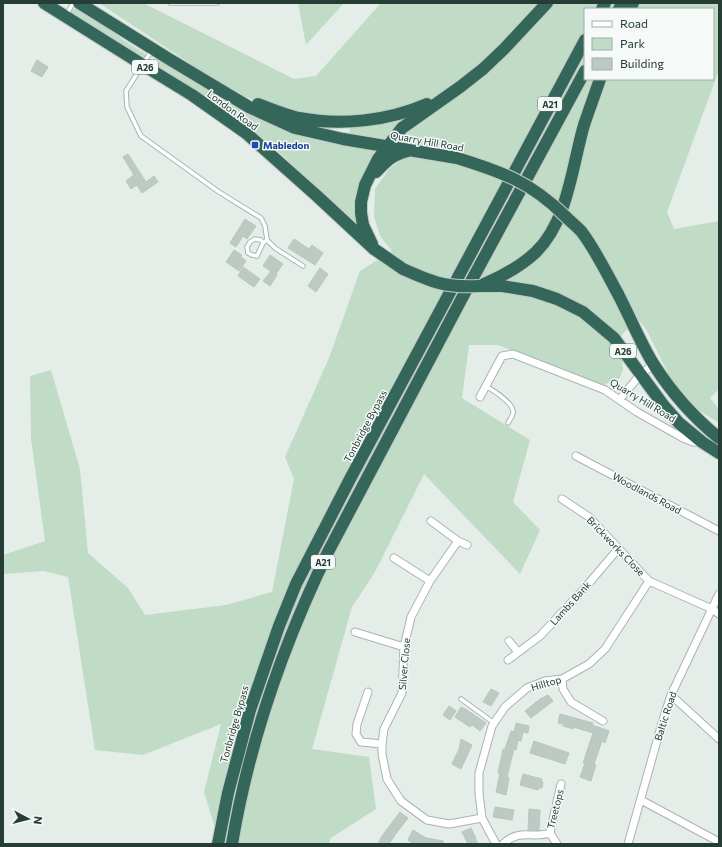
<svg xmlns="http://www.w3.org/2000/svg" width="722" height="847" viewBox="0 0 722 847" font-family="Commissioner,sans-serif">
<rect width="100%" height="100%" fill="#e5ede9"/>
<path fill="#c0dbc6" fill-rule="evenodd" d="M99 3H143L294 79 316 76 381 3H719V70L667 212 674 229 719 221V389L710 398 719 409V423L695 408 675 387 646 329 637 318 620 337 623 370 620 378 601 386 498 345H469L462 398 530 440 513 502 540 530 520 574 424 474 375 572 352 607 312 749 369 757 376 809 331 838 329 844H220L204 792 221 724 143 755 95 750 68 577 44 571 3 574V555L45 541 31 439 30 376 51 370 80 469 88 553 128 588 145 615 226 605 272 592 294 479 285 457 329 358 360 271 392 251 380 236 374 216 375 189 389 169 399 161 401 141 410 130 425 120 417 104 398 112 327 118 282 111 246 97 197 68ZM585 9H713V79H585Z
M298 3H344L306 45Z
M77 8 106 26 123 40 144 53 148 57 147 60 71 12 72 10Z
M163 61 230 100 382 150 358 188 355 204 360 229C330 200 300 170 268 143 233 113 194 89 155 64L156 62Z
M405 118 388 142 372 139 371 137 349 133 350 128 378 125Z"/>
<path fill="#bdcac4" stroke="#b8c6bf" d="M37 60 48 67 42 77 31 71Z
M128 154 146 182 154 176 158 182 142 193 137 185 131 189 126 181 134 175 123 157Z
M245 219 256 226 247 239 243 236 236 247 230 243Z
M294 239 309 249 312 245 323 253 315 265 288 248Z
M234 250 242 255 240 256 246 261 239 271 226 262Z
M270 255 283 264 276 274 277 275 270 286 263 281 271 271 263 266Z
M243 267 260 279 254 287 238 276Z
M320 268 328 274 316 292 308 286Z
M491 689 499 693 491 706 483 702Z
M548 695 553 701 531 718 525 711 540 699Z
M449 706 456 711 450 720 443 715Z
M461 707 467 710 486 723 480 731 472 725 470 727 455 717Z
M560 714 593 723 592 725 609 731 605 743 602 741 594 764 596 765 591 781 580 777 585 763H583L593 733 573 727V729L563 726V724L558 723Z
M516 723 529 726 528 733 523 732 521 741 518 740 516 750 514 749 507 777 509 778 506 795 496 792 500 773H498L503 749H505L511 731 514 732Z
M461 739 472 745 461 769 452 764 459 749Z
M534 741 569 753 565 764 530 753Z
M523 774 542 779 541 781 543 782 542 788H539L538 790 520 785Z
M495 807 514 810 512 820 493 817Z
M529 809 540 810 539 830H528Z
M400 812 408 818 395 835 389 844H378L382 836Z
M471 828 476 838H475L478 844H468L462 832Z
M413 830 426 838 443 841V844H414L408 840Z"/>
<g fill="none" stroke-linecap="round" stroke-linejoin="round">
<defs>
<path id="lane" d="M170 3H217
M67 14 73 3
M152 50 126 91 127 107 141 136 219 192 261 218 265 226 267 240 275 248 303 266
M263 243 261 240 255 239 250 242 247 247 248 253 252 255 257 256 263 243 267 240
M486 386C494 391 512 402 513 411 514 415 510 419 508 423
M461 699 494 723"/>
<path id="street" d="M480 397 502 356 513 354 605 390 637 412 683 438 693 442H702
M620 399 640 375 654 364
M576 456 719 531
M562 499 589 517 649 581
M431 521 458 541 430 581 411 617 404 647 402 693 384 729 382 744V754L387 779 401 801 427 820 449 824 482 818
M458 541 467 545
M394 558 430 581
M355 632 404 647
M509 641 518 652
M508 660 540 636 584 589 618 549
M562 679 563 689 571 702 603 721
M368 692 357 724 356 734 361 742 382 744
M671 695 719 739
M641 800 719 842
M550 833 557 844
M496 844 482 818 479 793V773L492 726 505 707 527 688 545 681 562 679 589 664 605 649 649 581 712 609 719 614
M503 844C520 828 532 839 550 833L561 784
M628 844 662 723 671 695 719 594"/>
<path id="highway" d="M44 3 143 65 192 95 246 133 317 196 374 249 403 269
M79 3 169 59 249 107 295 128 343 139 457 158
M602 9 605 3
M619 9 622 3
M630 9 633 3
M258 104C271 109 285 115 299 118 341 126 388 121 427 104
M376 172C387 160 392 155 408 151
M372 244 363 225 361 213V202L365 185 378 159 402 128 460 87 483 69 504 49 547 3
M484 284C503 276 520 267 536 252 568 221 572 166 584 125 589 110 595 94 600 79
M479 286H502L533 291 557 299 583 312 614 338 664 406 679 423 702 442 719 453
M618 294C630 317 641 344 654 365 672 393 693 417 719 438
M218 844 228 793 250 710 279 626 296 584 350 479 585 40
M232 844C249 742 283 645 328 552L461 300 585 71"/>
</defs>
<use href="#lane" stroke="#a8b5af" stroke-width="5.5"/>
<use href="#street" stroke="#a8b5af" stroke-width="9"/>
<use href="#highway" stroke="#c2c9c6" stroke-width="14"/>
<use href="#lane" stroke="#fff" stroke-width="3.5"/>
<use href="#street" stroke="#fff" stroke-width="7"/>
<use href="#highway" stroke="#346659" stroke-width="12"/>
<defs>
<path id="highway-bridge" d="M457 158C502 172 531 182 565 216 570 221 576 226 581 231 595 249 607 274 618 294
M403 269C432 282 446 288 479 286"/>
</defs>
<use href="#highway-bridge" stroke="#c2c9c6" stroke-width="14" stroke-linecap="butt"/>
<use href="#highway-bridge" stroke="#346659" stroke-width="12"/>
</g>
<rect fill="#1a4fb4" stroke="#f5f9f7" stroke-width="1.5" x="251" y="141" width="8" height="8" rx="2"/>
<g text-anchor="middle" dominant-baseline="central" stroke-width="3" stroke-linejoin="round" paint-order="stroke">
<g fill="#f5f9f7" stroke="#63756f" stroke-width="1">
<rect x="132" y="60" width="26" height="14" rx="3"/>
<rect x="538" y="97" width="24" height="14" rx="3"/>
<rect x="610" y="344" width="26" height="14" rx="3"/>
<rect x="311" y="555" width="24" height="14" rx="3"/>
</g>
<g font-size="9" font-weight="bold" fill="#253d35">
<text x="145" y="67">A26</text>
<text x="550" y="104">A21</text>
<text x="623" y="351">A26</text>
<text x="323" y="562">A21</text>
</g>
<g font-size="10" fill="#253d35" stroke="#f5f9f7">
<text transform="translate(233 110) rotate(36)">London Road</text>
<text transform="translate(427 141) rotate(10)">Quarry Hill Road</text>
<text transform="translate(643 400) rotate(31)">Quarry Hill Road</text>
<text transform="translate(365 426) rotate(-62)">Tonbridge Bypass</text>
<text transform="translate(647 493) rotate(28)">Woodlands Road</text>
<text transform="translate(616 546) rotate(46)">Brickworks Close</text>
<text transform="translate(570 603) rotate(-48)">Lambs Bank</text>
<text transform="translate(404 664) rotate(-85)">Silver Close</text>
<text transform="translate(546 683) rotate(-16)">Hilltop</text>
<text transform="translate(665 716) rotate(-72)">Baltic Road</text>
<text transform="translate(234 724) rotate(-74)">Tonbridge Bypass</text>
<text transform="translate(555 809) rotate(-76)">Treetops</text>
</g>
<g font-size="10" font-weight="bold" fill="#164399" stroke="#f5f9f7" text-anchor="start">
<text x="263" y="145">Mabledon</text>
</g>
</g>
<rect width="722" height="847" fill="none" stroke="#253d35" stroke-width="8"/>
<rect x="584" y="8" width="130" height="72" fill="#f5f9f7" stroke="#a2aea9"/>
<rect x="592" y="21" width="20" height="6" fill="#ffffff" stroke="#a2aea9"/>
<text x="620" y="28" font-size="12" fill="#253d35">Road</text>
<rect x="592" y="38" width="20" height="12" fill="#c0dbc6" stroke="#a2aea9"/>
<text x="620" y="48" font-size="12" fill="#253d35">Park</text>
<rect x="592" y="58" width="20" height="12" fill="#bdcac4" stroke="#a2aea9"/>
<text x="620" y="68" font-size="12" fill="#253d35">Building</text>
<g transform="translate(28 819) rotate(97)" stroke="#f5f9f7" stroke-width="3" paint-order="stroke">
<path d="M0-3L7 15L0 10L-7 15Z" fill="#253d35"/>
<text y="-6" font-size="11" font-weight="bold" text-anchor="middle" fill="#253d35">N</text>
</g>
</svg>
